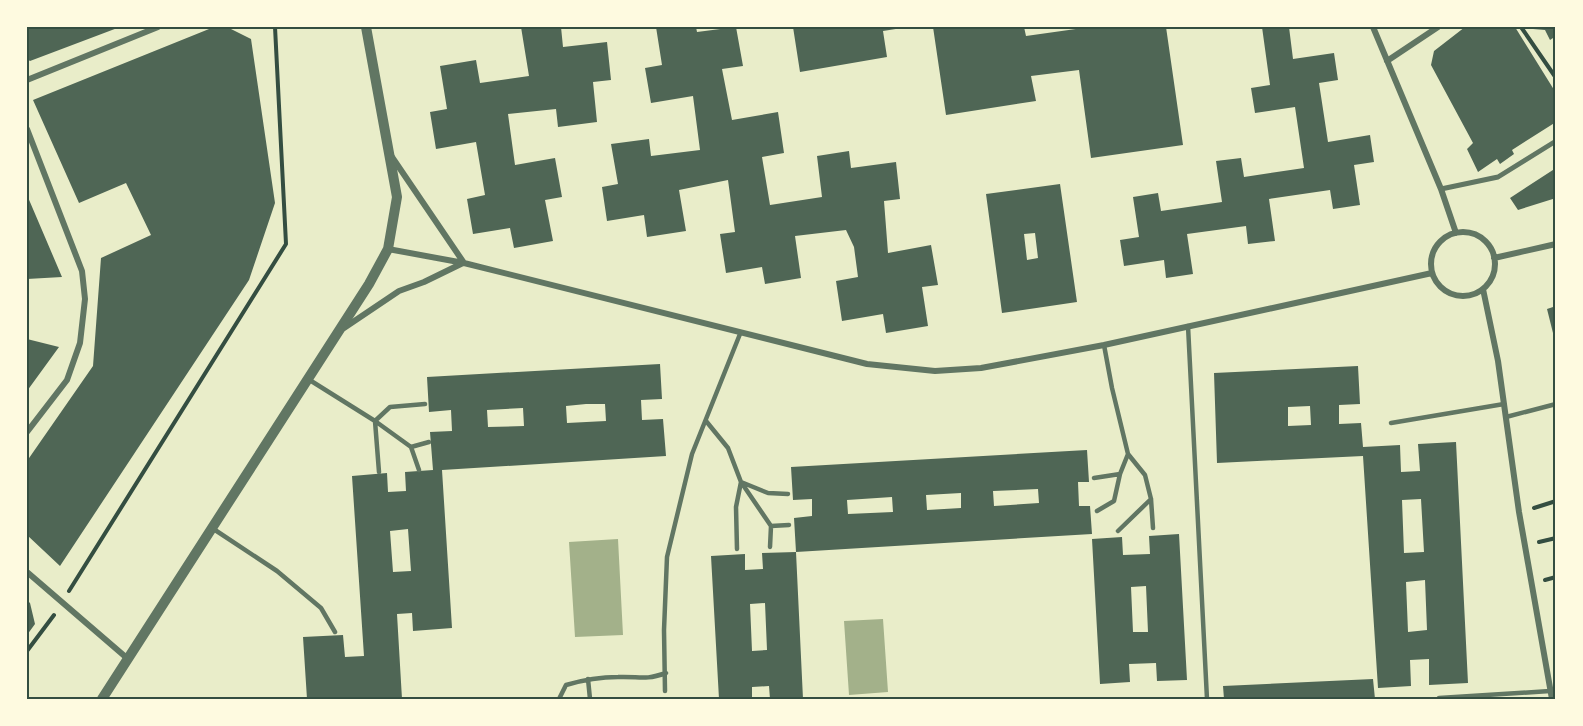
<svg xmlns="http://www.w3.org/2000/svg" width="1583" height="726" viewBox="0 0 1583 726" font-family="'Archivo Narrow',sans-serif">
<rect width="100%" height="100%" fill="#e9edc9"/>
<path fill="#a3b18a" d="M618 539 623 635 575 637 569 542Z
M883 619 888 692 849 695 844 621Z"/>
<path fill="#4f6655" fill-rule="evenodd" d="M27 27H120L30 61 27 59Z
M214 27H227L251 39 275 203 249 280 60 566 27 535V461L93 366 101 258 151 235 126 183 79 203 33 100Z
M521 27H561L563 47 607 42 611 80 593 82 597 122 558 127 556 109 508 114 515 165 555 158 562 197 545 200 553 241 514 248 510 228 473 234 467 199 485 195 476 142 436 149 430 112 447 109 440 66 476 60 480 83 529 76Z
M656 27H696L697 32 736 27 743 66 722 69 732 120 778 112 784 153 762 157 770 205 822 197 817 156 849 151 851 168 896 162 900 199 884 201 888 253 931 245 938 285 922 287 928 326 886 333 883 314 842 321 836 281 858 277 854 247 846 230 795 236 801 278 765 284 762 267 726 273 720 234 735 232 728 180 679 190 686 231 647 237 644 215 607 221 602 187 618 184 611 144 649 139 651 156 700 150 693 96 651 103 645 68 662 65Z
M793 27H902V28L883 31 887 57 800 72Z
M933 27H1024L1026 36 1090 27H1166L1183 145 1091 158 1079 70 1031 76 1036 101 946 115Z
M1262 27H1289L1293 59 1334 53 1338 80 1319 83 1328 142 1370 135 1374 162 1354 165 1360 205 1333 209 1330 190 1269 199 1275 241 1248 244 1246 226 1187 234 1193 274 1166 278 1164 260 1124 266 1120 240 1139 237 1133 197 1158 193 1161 211 1222 202 1216 161 1241 158 1244 177 1304 168 1295 107 1255 113 1251 88 1270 85Z
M1465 27H1515L1556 93V122L1512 150 1514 154 1500 164 1497 159 1478 172 1467 149 1473 143 1431 65 1434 51Z
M1533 27H1556V36L1550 40 1545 30 1533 29Z
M1556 168V198L1518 210 1510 198Z
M1060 184 1077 302 1002 313 986 194ZM1035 233 1038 258 1027 260 1024 234Z
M27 195 62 277 27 279Z
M1556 306V341H1555L1547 309Z
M27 339 59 347 27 391Z
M660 364 662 399 641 400 642 420 663 419 666 456 442 470 452 628 413 631 412 613 397 614 402 699H364V697L307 699 303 637 343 635 345 657 364 656 352 476 387 473 388 492 406 491 405 472 433 470 430 432 452 431 451 410 429 412 427 377ZM586 404H605L606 421 567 423 566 406ZM523 408 524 426 488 427 487 410ZM408 529 411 571 393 572 390 531Z
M1358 366 1360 404 1339 405V424L1361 423 1363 447 1400 445 1401 472 1420 471 1418 444 1456 442 1468 683 1429 685V659L1410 660 1411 686 1378 688 1363 456 1217 463 1214 373ZM1310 406 1311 425 1288 426V407ZM1421 499 1424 552 1404 553 1402 500ZM1425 580 1427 630 1408 632 1406 582Z
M1087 450 1089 482H1078L1079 506H1090L1092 534 796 552 803 699H770L769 686 752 687V699H719L711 556 745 554V570L763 569 762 553 796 552 794 518 812 516V499L793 500 791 467ZM1038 489 1039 503 994 506 993 491ZM961 493V508L927 510 926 495ZM892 497 893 512 848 514 847 500ZM765 603 767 650 752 651 750 604Z
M1179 534 1187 680 1157 681 1156 663 1129 664 1130 682 1100 684 1092 539 1122 537 1123 555 1150 554 1149 536ZM1146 586 1148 632H1133L1131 587Z
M27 600 30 603 35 624 27 635Z
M1373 679 1375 699H1224L1223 686Z"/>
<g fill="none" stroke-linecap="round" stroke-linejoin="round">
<path stroke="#344e41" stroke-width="4" d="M1521 27 1556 78
M1534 508 1556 501
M1539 542 1556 538
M1545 580 1556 577
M69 591 286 244 275 27
M27 651 54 615"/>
<path stroke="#617663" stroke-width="4.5" d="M1188 326 1207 699
M1104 345 1112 388 1128 454 1145 475 1151 499 1153 528
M308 379 375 421 379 472
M1506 417 1556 404
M706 421 728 448 741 482 771 526 789 525
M1391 423 1504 404
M411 447 429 442
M419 470 411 447 375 421 390 407 425 404
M1094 478 1120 474 1128 454
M1097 511 1114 501 1120 474
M212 528 277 571 321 608 335 632
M1118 531 1151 499
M770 547 771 526
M737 549 736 507 741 482 768 493 788 494
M588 679 590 699
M665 691 664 630 667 557 692 454 740 334
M1439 698 1550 691
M559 699 566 685C583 680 600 677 618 677 640 676 643 681 666 673"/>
<path stroke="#617663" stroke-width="5" d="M1441 189 1498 177 1556 141"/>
<path stroke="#617663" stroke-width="6" d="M1373 27 1441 189 1456 233
M1387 61 1438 27
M27 80 158 27
M27 129 82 271 85 299 80 343 67 380 27 432
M392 157 464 263
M1431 264a32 32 0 1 1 64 0a32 32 0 1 1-64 0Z
M388 249 464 263 867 364 935 371 981 368 1104 345 1432 273
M1494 258 1556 244
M1483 289 1498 361 1519 512 1552 699
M344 328 399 291 424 282 463 263
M27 572 128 659"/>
<path stroke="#617663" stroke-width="10" d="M102 699 369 284 388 249 397 197 366 27"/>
</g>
<rect width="1583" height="726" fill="none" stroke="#fefae0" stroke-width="57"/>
<rect x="28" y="28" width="1526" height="670" fill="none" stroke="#344e41" stroke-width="2"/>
</svg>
